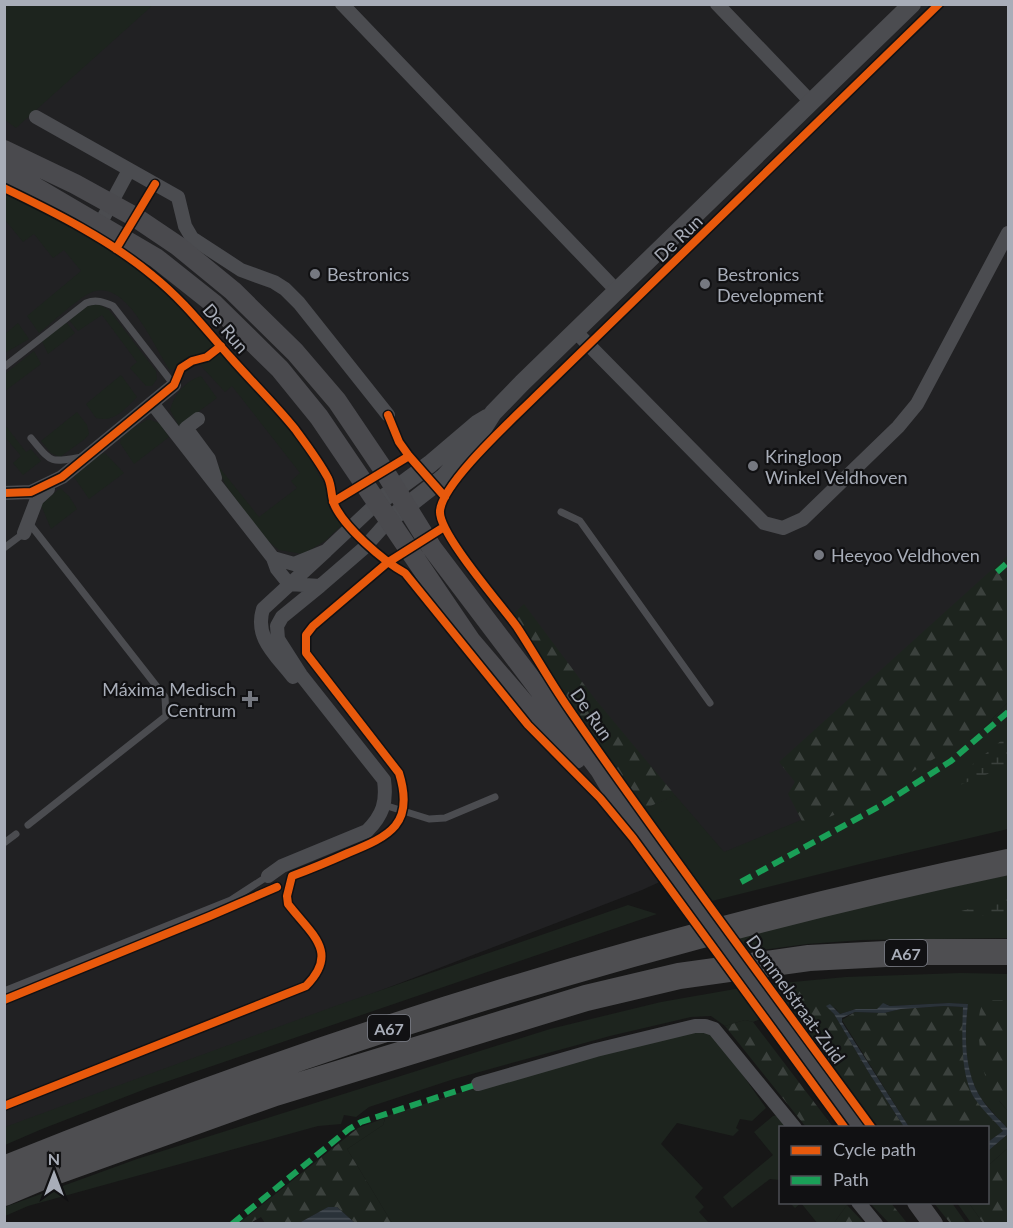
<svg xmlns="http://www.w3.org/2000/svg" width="1013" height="1228" viewBox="0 0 1013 1228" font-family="Lato,sans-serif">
<defs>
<pattern id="forest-firs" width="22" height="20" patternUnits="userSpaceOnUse" patternTransform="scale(1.5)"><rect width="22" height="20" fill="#1d241e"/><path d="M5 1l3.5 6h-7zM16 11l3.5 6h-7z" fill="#3b413d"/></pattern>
<pattern id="wetland-marsh" width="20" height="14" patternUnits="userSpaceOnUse" patternTransform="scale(1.5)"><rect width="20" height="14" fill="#1d241e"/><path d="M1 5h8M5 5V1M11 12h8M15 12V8" fill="none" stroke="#3b413d"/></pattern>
<pattern id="water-rules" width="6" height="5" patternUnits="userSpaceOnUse" patternTransform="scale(1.5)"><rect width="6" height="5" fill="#2a3239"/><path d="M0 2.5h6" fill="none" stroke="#464d54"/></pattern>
</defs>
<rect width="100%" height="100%" fill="#171717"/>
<path fill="#212123" d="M5 5H1008V572L818 816 721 854 642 890 5 1135Z"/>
<path fill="#1d241e" d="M4 5H153L16 128 5 120Z
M5 191 131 262 163 288 190 315 213 343 214 346C207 355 201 353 192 357 184 360 178 368 170 370 155 350 126 275 90 293 76 300 53 322 39 333L27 316 81 271 64 250 53 258 34 234 23 242 5 220Z
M98 304 109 310 156 371 157 379 152 386H146L130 368 137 362 102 315 78 331 69 320 88 306Z
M66 322 75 333 48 354 42 341Z
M18 323 29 339 5 353V334Z
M34 351 41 364 5 391V374Z
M219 354 224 355 260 393 305 450 326 488 330 509 343 524 325 541 303 554 279 550 263 537 225 484 215 462 259 517 297 488 291 481 300 473 232 386 225 392 200 365 194 366 184 373 183 372C195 363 207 362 219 354Z
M121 375 137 397C125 409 114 423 96 418L86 404Z
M201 376 217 398 179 426 170 410C174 395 185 381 201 376Z
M77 412 87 425 89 434 85 439 60 457 51 453 41 441Z
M148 419 159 423 169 437 134 464 120 443 122 435Z
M5 425 26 452 31 449 41 461 23 475 13 463 21 456 5 437Z
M105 453 124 473 89 499 74 477C81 467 93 456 105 453Z
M60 488 69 496 77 509 51 529 41 505Z
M1008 702V829L868 862 712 901 644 809 675 795 724 852 801 820 806 826 981 731Z
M1008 875V938L862 940 807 944 746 952 734 937 801 919Z
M628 905 657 914 148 1088 42 1129 5 1145V1127L338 1005Z
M961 973 1008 974V1000H988L1000 1102 1008 1111V1129C1000 1120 991 1111 983 1101 964 1075 963 1034 968 1004L949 1003 890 1006 886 1004 877 1009H856L840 1014 835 1008 827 1007 795 987 776 990 771 984 846 977Z
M741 988 763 1018 753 1022 745 1020 725 1026 711 1016 691 1017 610 1036 454 1079 369 1107 356 1117 344 1115 341 1124 318 1126 28 1206 5 1216V1207L137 1159 550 1029 661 1002Z
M695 1029 708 1032 728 1054 766 1108 752 1121 740 1119 736 1128 739 1130 733 1136 677 1123 661 1144 703 1188 695 1197 704 1207 699 1212 709 1223H392L347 1149 383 1125 386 1116 480 1086Z
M779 1115 790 1127 780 1128V1180L770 1179 732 1208 723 1197 773 1155 754 1132 773 1116Z
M1008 1134V1148L988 1166V1151Z
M846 1202 847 1205 834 1223 818 1224 801 1203 795 1208 790 1203Z
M957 1203H969L983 1223H971Z"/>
<path fill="url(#forest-firs)" d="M1008 555V702L981 731 851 808 805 827 788 794 795 782 779 762Z
M524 604 595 699 675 795 644 809 511 616Z
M801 987 807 988 816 994 834 1014 869 1073 904 1127H878L776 990Z
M988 1000H1008V1111C1001 1103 994 1095 989 1085 981 1070 976 1028 980 1011 981 1006 984 1003 988 1000Z
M944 1006 963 1007V1044L973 1096 1003 1131 988 1142V1128L909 1127 842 1020 855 1012 884 1013 901 1009Z
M745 1020 753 1022 833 1127H806L725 1026Z
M385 1118 383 1125 347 1149 392 1223H355L337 1207H328L299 1223H265L261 1217 250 1223 238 1224 358 1128Z
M1008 1148V1223H983L969 1203 988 1202V1166Z
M870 1203H891L907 1223H889Z
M934 1203H952L966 1223H950Z
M847 1205 864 1223H834Z"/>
<path fill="url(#wetland-marsh)" d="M1008 735V766L937 794Z
M1008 899V920L961 911Z"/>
<path fill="url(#water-rules)" d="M883 1003 890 1006 949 1003 968 1004C964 1035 964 1075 983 1101 990 1111 1000 1120 1008 1129V1134L988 1151V1142L1003 1131C994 1120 983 1111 975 1099 960 1076 962 1034 963 1007L944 1006 901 1009 884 1013 855 1012 842 1018V1022L909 1127H904L869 1073 834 1014 826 1006 830 1004 840 1014 856 1009H877Z
M328 1207H337L355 1223H299Z"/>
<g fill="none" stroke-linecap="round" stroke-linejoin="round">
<path stroke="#4b4c50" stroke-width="7" d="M4 367 86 303C96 299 104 302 113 306L174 385
M31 438C52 463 49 463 81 457
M561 512 580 521 710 703
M4 548 24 533
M384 805 429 819 445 818 495 797
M28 825 166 716 165 697 29 523
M4 843 16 834
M4 991 231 900 268 876"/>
<path stroke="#4b4c50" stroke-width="14" d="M342 4 616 290
M717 4 811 102
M36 117 178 197 185 226 192 238 241 270 274 282 285 289 299 303 388 415
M100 224 129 170
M575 331 764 523 783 528 803 519 898 427 917 404 1008 233
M152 403 273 558 277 569 289 584 320 586 364 548 389 520
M198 419 186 428 209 459 215 478
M4 493 31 492 62 477 174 385
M24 533 37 499 48 489
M273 558 294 564 326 551 377 503
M293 677C276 655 254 638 263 609L326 551
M268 876 282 866 367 831C383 815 387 802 384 780L301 675 278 639 277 626 282 617 320 586
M478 1084 596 1050 695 1026H705L714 1029 795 1128
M858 1202 876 1224"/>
<path stroke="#4b4c50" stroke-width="18" d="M377 503 430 464 477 424 487 418
M389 520 444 477 472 446 493 413 522 383 912 4"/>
<path stroke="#4a4a4e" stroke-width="20" d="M4 150 75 184 135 217 178 246 233 291 295 352 337 401 385 472 432 548 600 770 613 792 686 890
M4 172 35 187 156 258 214 304 280 369 319 417 471 641 531 711 576 759
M770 1004 862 1128
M917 1202 933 1224"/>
<path stroke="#4e4e51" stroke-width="26" d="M4 1169C329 1037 665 934 1008 862
M4 1193 49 1174 275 1093 586 998 679 976 809 958 924 952H1008"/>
<path stroke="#4a4a4e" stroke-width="20" d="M686 890 770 1004"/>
<path stroke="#1a9f57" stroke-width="6" stroke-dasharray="12 6" stroke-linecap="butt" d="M997 572 1008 562
M741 882 880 806 951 761 1008 712
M232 1224 349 1129 361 1122 478 1084"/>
<defs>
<path id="cycleway" d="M4 188C54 212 110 240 153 276 183 300 205 329 231 358 252 382 275 404 295 429 306 444 319 461 328 478 332 486 331 496 334 504 344 527 383 561 405 573L528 725 600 798 633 838 845 1128
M116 249 155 184
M388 415 399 442 409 456 445 497
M4 493 31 492 62 477 174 385 181 368 192 361 207 357 221 346
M333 502 409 456
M4 1000 210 916 277 887
M4 1106 306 986C340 952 311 934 288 904L287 896 292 876C311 869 330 861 348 853 390 836 415 824 399 773L306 653V635L313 626 387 563 444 527
M872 1128C772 991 670 855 573 715 553 687 536 656 517 627 502 606 438 533 440 511 442 483 513 419 535 397L939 4"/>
</defs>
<use href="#cycleway" stroke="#111113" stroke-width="11"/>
<use href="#cycleway" stroke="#e8590c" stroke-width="8"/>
</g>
<g fill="#757880" stroke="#111113" stroke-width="2">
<circle cx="315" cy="274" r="6"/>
<circle cx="705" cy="284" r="6"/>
<circle cx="753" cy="466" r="6"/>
<circle cx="819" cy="555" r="6"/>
<path d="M247 690h6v6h6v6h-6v6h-6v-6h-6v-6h6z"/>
</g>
<g text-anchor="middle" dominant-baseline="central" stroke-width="4.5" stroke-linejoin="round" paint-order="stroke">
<g fill="#111113" stroke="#7b7e86" stroke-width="1.5">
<rect x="885" y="940" width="42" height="26" rx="4.5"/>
<rect x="368" y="1015" width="42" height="26" rx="4.5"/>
</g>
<g font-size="16" font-weight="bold" fill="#a8adb8">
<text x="906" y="953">A67</text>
<text x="389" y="1028">A67</text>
</g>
<g font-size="18" fill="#a8adb8" stroke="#111113">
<text transform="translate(678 238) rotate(-44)">De Run</text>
<text transform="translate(226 328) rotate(49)">De Run</text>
<text transform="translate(592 714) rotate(55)">De Run</text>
<text transform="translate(796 999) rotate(54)">Dommelstraat-Zuid</text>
</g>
<g font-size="18" fill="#a8adb8" stroke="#111113" text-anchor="start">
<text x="327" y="274">Bestronics</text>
<text x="717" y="274">Bestronics<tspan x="717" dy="21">Development</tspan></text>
<text x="765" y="456">Kringloop<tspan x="765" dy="21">Winkel Veldhoven</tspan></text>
<text x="831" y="555">Heeyoo Veldhoven</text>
<text x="236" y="689" text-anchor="end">Máxima Medisch<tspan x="236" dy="21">Centrum</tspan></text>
</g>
</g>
<rect width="1013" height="1228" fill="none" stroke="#a8adb8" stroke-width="12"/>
<rect x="779" y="1126" width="210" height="78" fill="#111113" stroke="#4d4f55" stroke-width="1.5"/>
<rect x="791" y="1146" width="30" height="9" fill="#e8590c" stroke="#4d4f55" stroke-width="1.5"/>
<text x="833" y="1156" font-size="18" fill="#a8adb8">Cycle path</text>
<rect x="791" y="1176" width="30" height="9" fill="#1a9f57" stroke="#4d4f55" stroke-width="1.5"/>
<text x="833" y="1186" font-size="18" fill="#a8adb8">Path</text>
<g transform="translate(54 1174)" stroke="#111113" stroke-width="4.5" paint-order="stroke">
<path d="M0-4.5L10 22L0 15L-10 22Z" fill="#a8adb8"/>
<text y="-9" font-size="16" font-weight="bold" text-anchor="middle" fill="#a8adb8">N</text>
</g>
</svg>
